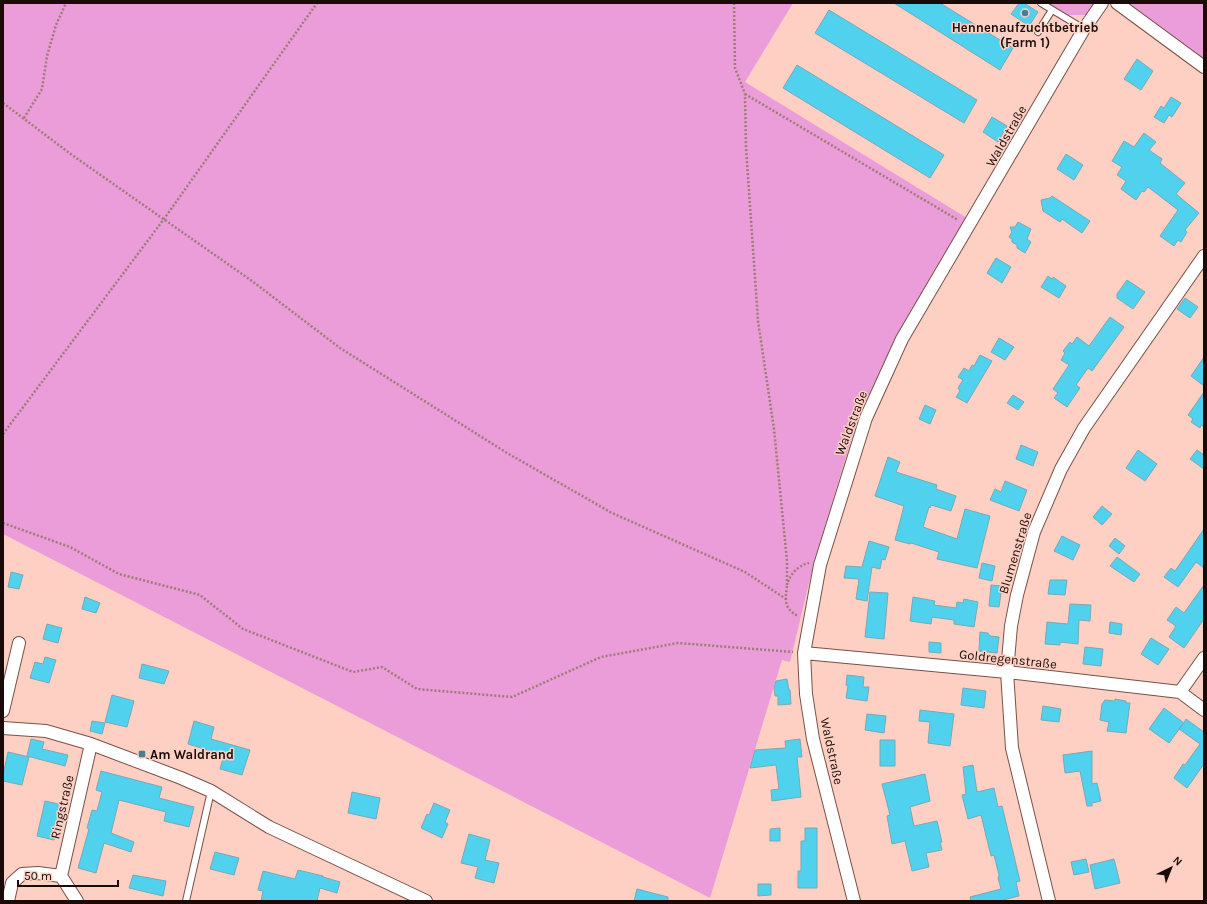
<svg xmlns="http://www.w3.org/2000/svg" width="1207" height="904" viewBox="0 0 1207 904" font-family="Karla,sans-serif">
<rect width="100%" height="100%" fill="#fed0c3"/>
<path fill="#eb9dd9" d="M3 3H793L745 82 967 218 908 316 859 414 814 562 790 662 782 660 710 898 3 534Z
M1048 3H1108L1101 15H1068Z
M1123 3H1204V61Z"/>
<path fill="#50d2ef" stroke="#77a9b5" d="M894 3H940L1013 48 1000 70Z
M1019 3H1024L1038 12 1029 26 1011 14Z
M829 10 977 100 964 123 815 33Z
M1137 59 1153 71 1141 90 1124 79Z
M797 65 944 155 930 178 783 88Z
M1171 97 1181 103 1172 117 1169 115 1164 123 1154 117 1161 106 1164 108Z
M992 117 1007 126 998 142 983 132Z
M1144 133 1156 142 1149 150 1162 159 1160 163 1185 183 1176 194 1199 213 1185 230 1187 232 1181 242 1178 240 1174 246 1160 236 1178 210 1148 187 1144 192 1142 191 1136 200 1121 189 1126 181 1117 175 1122 167 1112 161 1124 141 1134 147Z
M1066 154 1083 165 1074 180 1057 169Z
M1052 196 1090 221 1082 233 1062 219 1060 222 1043 211 1041 200 1050 198Z
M1018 222 1031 229 1027 239 1031 242 1025 253 1017 248V245L1012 242V239L1009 237 1012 232 1010 227H1015Z
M996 258 1011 267 1002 283 987 273Z
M1048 276 1052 279 1053 277 1066 286 1059 298 1041 287Z
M1127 280 1145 292 1133 309 1117 298V294Z
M1185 298 1198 307 1190 318 1177 309Z
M1110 317 1124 327 1092 371 1088 368 1076 385 1080 388 1067 407 1054 398 1058 393 1053 389 1069 365 1061 360 1065 353 1063 351 1070 342 1072 344 1077 337 1089 346Z
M999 338 1014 347 1005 360 991 352Z
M980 355 992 361 967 403 956 397 960 391 958 388 963 380 958 377 964 368 969 371 972 365 974 366Z
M1204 357V386L1191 376Z
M1204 392V427L1201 425 1200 428 1191 422 1193 419 1188 415Z
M1013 395 1024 402 1018 410 1007 403Z
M925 405 936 410 930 424 919 419Z
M1021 445 1038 452 1033 466 1016 459Z
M1138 450 1157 464 1145 481 1126 468Z
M1197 450 1204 455V469L1190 459Z
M888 457 900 462 896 472 937 485 936 489 956 496 951 511 931 505 930 508 929 507 923 527 957 539 965 509 990 516 977 568 937 559 939 552 911 543 910 544 895 540 904 506 875 496Z
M1005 481 1027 490 1019 511 990 500 995 489 1001 492Z
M1102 506 1112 514 1102 525 1093 517Z
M1204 529V568L1196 562 1178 587 1164 577 1171 568 1175 571Z
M1062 536 1080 545 1073 560 1054 551Z
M1115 538 1125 546 1119 554 1109 546Z
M869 541 889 547 885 560 882 559 880 569 872 567 867 601 856 599 859 579 844 578 846 566 862 567Z
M1117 557 1140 574 1134 582 1110 566Z
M982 563 995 566 992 581 979 578Z
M11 572 23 575 19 589 8 587Z
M1050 580H1067L1065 595 1048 594Z
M991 585 1002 586 999 607 989 606Z
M1204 585V619L1184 648 1169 637 1176 626 1167 620 1176 607 1184 613Z
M870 592 888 593 884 639 865 637Z
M85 597 100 603 96 613 82 609Z
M913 597 935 601 934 605 956 608 957 602 963 603 964 599 978 602 974 627 954 624V620L932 617 931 624 910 621Z
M1070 604 1091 605 1090 621 1079 620 1078 644 1060 642V645L1045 644 1047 622 1068 624Z
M1110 622 1122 624 1121 635 1109 633Z
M47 624 62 628 58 643 43 639Z
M980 632 988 633 990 636 999 637 997 653 979 651Z
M1151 638 1169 649 1158 665 1141 654Z
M929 642 941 643V653L929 652Z
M1085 647 1103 649 1101 666 1083 664Z
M45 657 56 660 49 683 30 678 35 662 43 664Z
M142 664 169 671 164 684 139 678Z
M847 675 864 677 863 687H869L867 701 846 698 848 686 846 685Z
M787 679 789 690H790L791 704 778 705V696H775L774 688 776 681Z
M963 688 986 691 984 708 961 705Z
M112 695 134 701 127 727 105 722Z
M1115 699 1126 701V703H1130L1126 733 1107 731 1109 722 1100 720 1102 704 1105 700 1115 701Z
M1043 706 1061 709 1059 722 1041 720Z
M1164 708 1184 723 1186 719 1204 732V764L1187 788 1174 778 1183 764 1185 765 1200 744 1179 729 1183 724 1169 743 1149 729Z
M920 710 954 714 950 746 928 743 930 722 919 721Z
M867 714 886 716 884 733 865 730Z
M92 721 105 723 102 734 90 731Z
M194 721 214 727 211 739 250 750 242 775 220 769 224 755 188 744Z
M31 739 44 742 42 749 68 755 65 766 27 756Z
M800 739 802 757H797L801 797 772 801 771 790 779 789 776 765 750 768 755 750 786 748 785 741Z
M880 740H895V766H880Z
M1092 751V784L1097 783 1101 801 1092 803V806H1087L1080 771 1065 773 1063 755Z
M8 752 29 757 22 785 3 781V775Z
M973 765 977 792 994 788 998 807 1002 806 1020 881 1016 882 1019 896 999 901H971L970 897 1001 889 998 878 999 875 994 855 991 856 981 815 968 819 962 795 966 794 963 767Z
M101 771 162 787 159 798 194 807 189 827 164 821 166 812 119 800 111 833 134 842 131 852 104 843 96 873 78 868 89 829 87 828 92 810 97 811 102 792 96 790Z
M925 774 930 801 910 807 914 826 937 821 942 842H940L942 850 926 853 929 867 912 871 905 841 892 844 887 816 890 815 882 784Z
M352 792 380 798 376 819 348 813Z
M45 801 63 805 54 840 37 836Z
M434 803 450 810 445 822 448 824 442 838 421 828 427 814 429 815Z
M780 828V841H770V829Z
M805 828H817V888H798V871H801V841H805Z
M469 834 490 840 485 860 499 863 494 883 475 878 478 867 461 863Z
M215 852 239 858 234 875 210 869Z
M1086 859 1089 872 1074 875 1071 862Z
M1114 859 1120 883 1095 889 1090 865Z
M298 870 323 876V877L340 882 337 893 320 888 317 901H261L263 891 258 890 263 871 295 879Z
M133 875 166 881 163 896 129 888Z
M758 884H771V895L758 896Z
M637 889 668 897V901H634Z"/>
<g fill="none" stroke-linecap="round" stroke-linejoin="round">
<defs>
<path id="lane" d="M1041 3 1084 29
M1038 32 1052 10
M186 901 211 791"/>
<path id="street" d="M1117 3 1204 67
M804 653 1007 672 1180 692 1204 710
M1180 692 1204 658
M3 711 19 643
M3 728 46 731 91 744 181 778 211 791 269 827 426 901
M8 901 12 883 22 874 38 873 61 876
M77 901 61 876 91 744
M854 901 813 739 806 694 804 653 820 565 866 418 902 339 1084 29 1102 3
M1049 901 1012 748 1007 672 1011 626 1017 595 1034 532 1061 469 1084 428 1204 256"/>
</defs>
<use href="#lane" stroke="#795147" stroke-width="8"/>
<use href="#street" stroke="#795147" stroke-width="14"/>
<path stroke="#9d7c74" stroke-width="2.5" stroke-dasharray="2 2" stroke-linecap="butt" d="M734 3 735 68 745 94 746 148 758 321 774 429 787 561V587
M745 94 958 220
M3 103 72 155 252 281 340 348 507 453 612 513 745 572 786 599
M24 118 42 89 47 56 56 25 66 3
M3 434 164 219 317 3
M3 523 70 547 119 574 200 595 243 629 353 672 382 667 417 689 512 697 601 657 678 643 793 652
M788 582C791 573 799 565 809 563
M787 586C785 600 784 609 798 616"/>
<use href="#lane" stroke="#fff" stroke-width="6"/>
<use href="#street" stroke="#fff" stroke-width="12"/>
</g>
<g fill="#408393" stroke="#fed0c3" stroke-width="1.5">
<circle cx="1025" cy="13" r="4"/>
<rect x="138" y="750" width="8" height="8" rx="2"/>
</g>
<g text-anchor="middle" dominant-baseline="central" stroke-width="3" stroke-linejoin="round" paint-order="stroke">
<g font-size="13" font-weight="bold" fill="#1a0b08" stroke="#fed0c3">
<text x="1025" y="27">Hennenaufzuchtbetrieb<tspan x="1025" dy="15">(Farm 1)</tspan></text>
<text x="150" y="754" text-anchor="start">Am Waldrand</text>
</g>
<g font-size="13" fill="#1a0b08" stroke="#fed0c3">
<text transform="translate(1006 136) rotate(-60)">Waldstraße</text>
<text transform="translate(851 423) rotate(-69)">Waldstraße</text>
<text transform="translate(1015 553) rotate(-73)">Blumenstraße</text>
<text transform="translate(1008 659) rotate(6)">Goldregenstraße</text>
<text transform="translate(832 751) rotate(78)">Waldstraße</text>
<text transform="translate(62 807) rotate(-77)">Ringstraße</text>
</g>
</g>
<rect width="1207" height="904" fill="none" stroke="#1a0b08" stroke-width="8"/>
<g transform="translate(1171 868) rotate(43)" stroke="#fed0c3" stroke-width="3" paint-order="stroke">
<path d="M0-3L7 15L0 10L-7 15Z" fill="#1a0b08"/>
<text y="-6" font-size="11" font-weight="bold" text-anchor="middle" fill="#1a0b08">N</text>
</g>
<path d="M18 880v6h100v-6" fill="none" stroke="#1a0b08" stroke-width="2"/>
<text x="24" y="880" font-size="12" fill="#1a0b08" stroke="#fed0c3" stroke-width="3" paint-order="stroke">50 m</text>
</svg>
